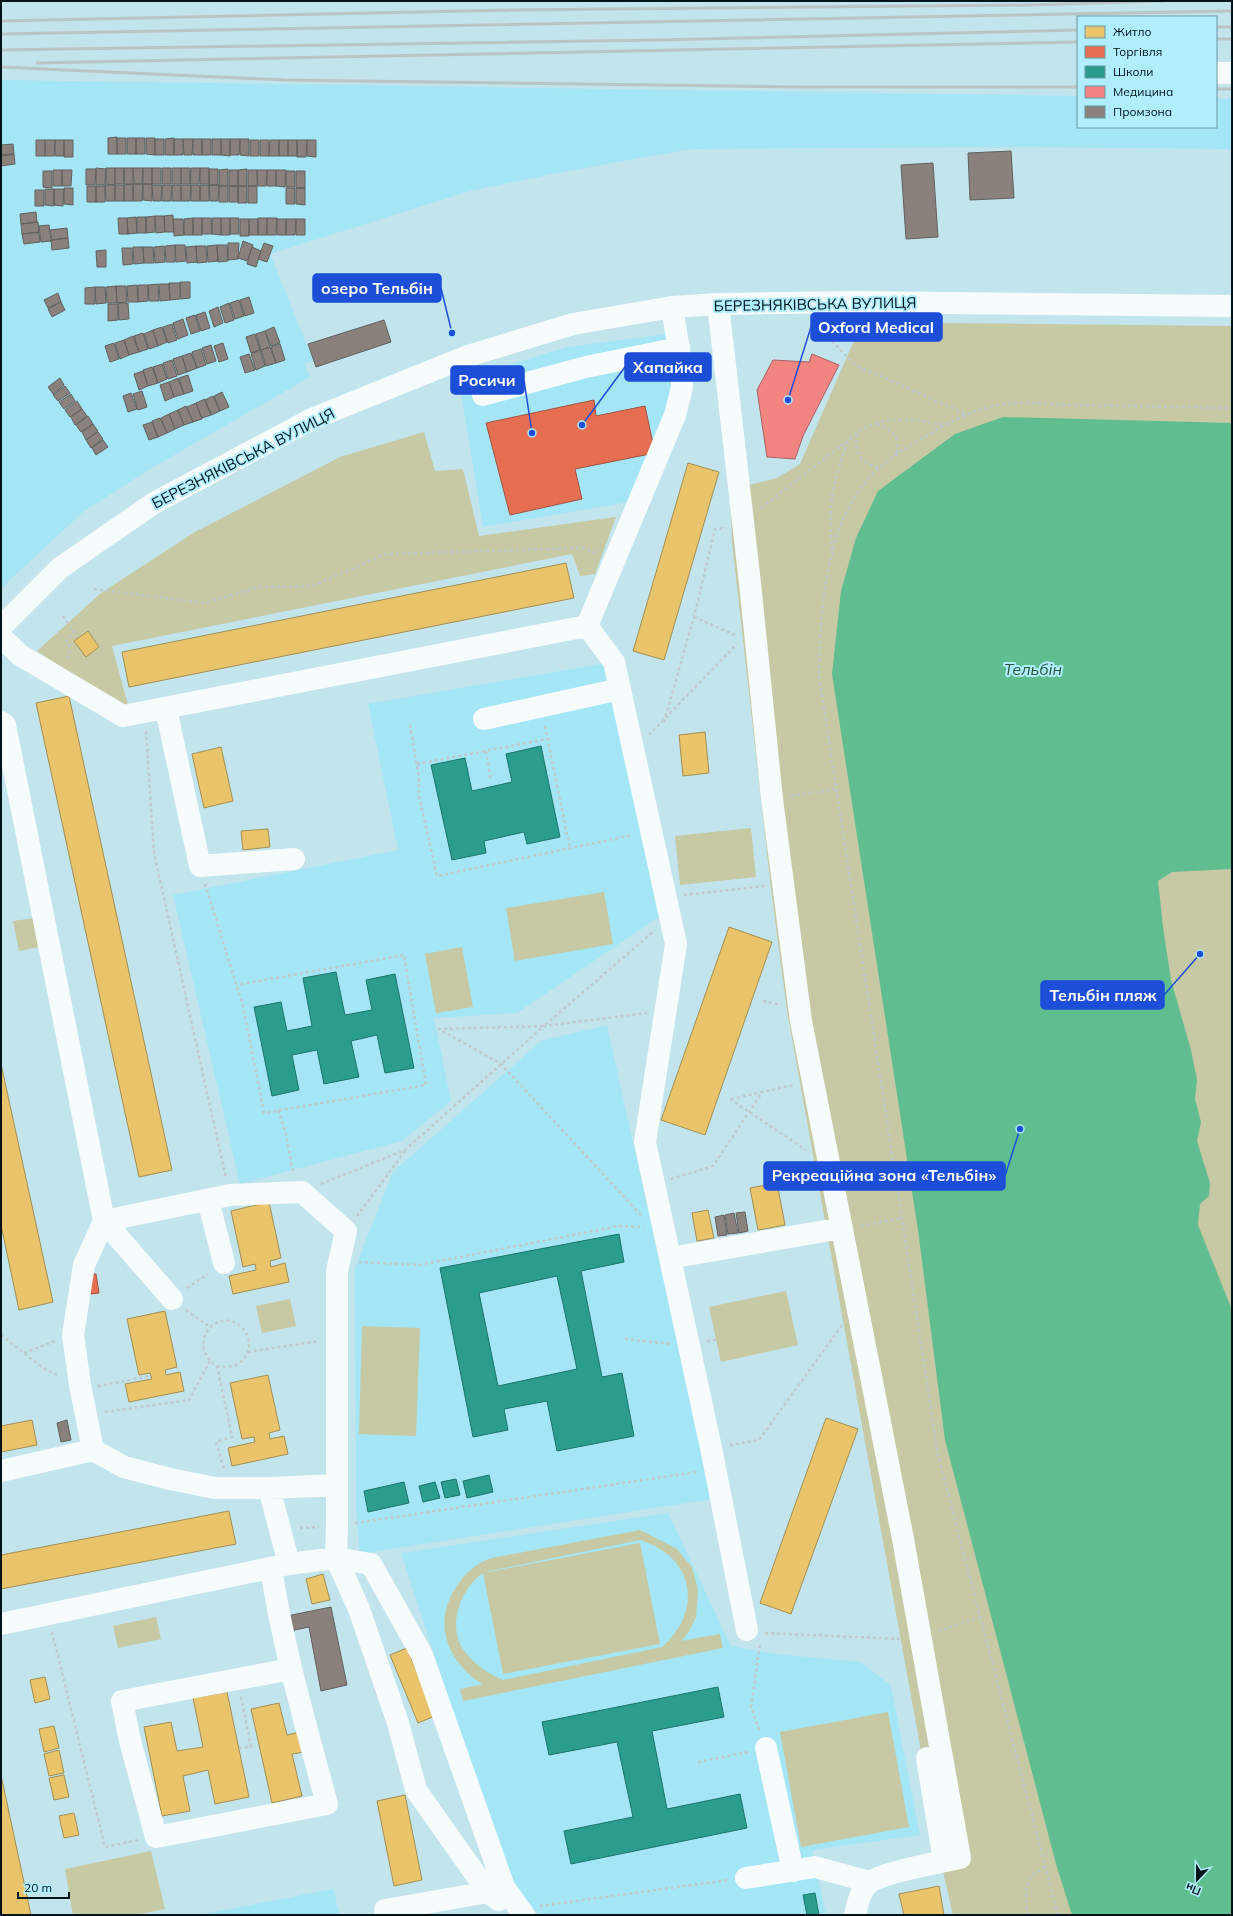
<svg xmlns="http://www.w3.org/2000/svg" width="1233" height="1916" viewBox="0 0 1233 1916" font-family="Mulish,sans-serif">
<rect width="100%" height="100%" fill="#c2e4ec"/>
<path fill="#a4e6f5" d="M1 80 1078 96V127H1216V99H1232V149L1013 147 691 149 568 171 470 191 270 254 313 360 304 364 310 377 145 472 83 512 1 588Z
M668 334 675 393 634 501 483 527 459 380 567 347Z
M606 663 659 917 517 1013 434 1018 451 1101 402 1141 240 1184 173 895 398 850 368 704Z
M607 1025 712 1499 360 1554 356 1509 355 1268 393 1172 541 1041Z
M668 1513 731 1646 776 1654 861 1662 891 1686 920 1835 812 1850 826 1915H542L516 1899 460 1735 401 1553Z
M333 1889 340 1915H199Z"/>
<path fill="#c6c9a3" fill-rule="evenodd" d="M853 322 1232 326V1915H953L942 1867 787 1011 771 889 732 542 730 490 777 478 800 464 853 343Z
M424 432 435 471 463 469 479 536 616 517 595 574 580 576 572 554 112 646 128 705H118L37 651 101 593 195 532 340 457Z
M751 828 756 877 680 885 675 836Z
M604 892 613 944 515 961 506 908Z
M34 918 39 947 19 951 13 921Z
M462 947 473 1007 436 1013 425 954Z
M786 1291 798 1345 721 1362 709 1307Z
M290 1299 296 1326 262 1333 256 1306Z
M362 1326 420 1328 416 1436 359 1434Z
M640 1530 677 1549 692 1567 698 1590 696 1617 688 1633 681 1641 720 1634 723 1648 463 1701 460 1689 483 1684C478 1681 472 1678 468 1673 442 1649 437 1616 456 1587 465 1573 476 1563 492 1558ZM640 1540C695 1557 703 1611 662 1647L503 1680C489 1674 476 1666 466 1653 445 1629 460 1587 485 1572Z
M640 1543 660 1644 503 1674 483 1573Z
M156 1617 161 1639 118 1648 113 1626Z
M888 1712 909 1827 801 1847 780 1732Z
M151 1851 165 1909 135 1915H73L65 1869Z"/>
<path fill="#5fbd90" d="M1003 417 1232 423V869L1172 872 1158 881 1163 927 1171 980 1191 1050 1197 1080 1195 1099 1201 1122 1197 1141 1210 1183 1209 1196 1200 1204 1198 1225 1232 1310V1915H1072L1056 1864 945 1440 918 1230 832 674 841 591 856 538 878 491 955 434Z"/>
<path fill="#e9c46a" stroke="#a38f51" d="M688 463 719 472 664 660 633 651Z
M566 563 574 598 129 687 122 652Z
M88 631 99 647 86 657 74 641Z
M69 696 172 1170 139 1177 36 703Z
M705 732 709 773 683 776 679 735Z
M221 747 233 801 204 808 192 754Z
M268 829 270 847 243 850 241 831Z
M729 927 772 942 705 1135 661 1120Z
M1 1064 53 1302 19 1310 1 1225Z
M777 1183 785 1225 758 1230 750 1188Z
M269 1202 281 1258 270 1261 271 1267 285 1263 289 1282 233 1294 229 1276 256 1270 255 1264 243 1267 231 1211Z
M708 1210 714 1238 697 1241 692 1213Z
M165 1311 177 1367 165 1370 166 1375 180 1372 184 1391 129 1402 125 1384 152 1379 150 1373 139 1375 127 1319Z
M268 1375 280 1430 269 1433 270 1439 284 1436 288 1454 232 1466 228 1448 255 1442 254 1437 242 1439 230 1383Z
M826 1418 858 1429 791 1614 760 1603Z
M32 1420 37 1445 1 1452V1426Z
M229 1511 236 1544 1 1589V1555Z
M323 1574 330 1600 312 1604 306 1579Z
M407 1648 435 1716 418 1723 390 1655Z
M45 1677 50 1699 35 1703 30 1680Z
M227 1692 249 1797 215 1804 208 1770 183 1776 190 1811 162 1816 144 1727 171 1722 177 1751 203 1747 193 1698Z
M279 1703 287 1735 300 1732 305 1752 292 1754 302 1796 272 1803 251 1709Z
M54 1726 59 1748 44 1752 39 1729Z
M59 1750 64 1773 49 1776 44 1754Z
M1 1775 31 1915H1Z
M64 1775 69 1797 54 1800 49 1778Z
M405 1795 422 1880 394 1886 377 1801Z
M74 1813 79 1835 64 1838 59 1816Z
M939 1886 944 1915H904L899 1894Z"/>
<path fill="#e76f51" stroke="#a25340" d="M594 400 596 416 645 406 655 453 575 469 582 499 510 515 486 423Z
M96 1274 99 1293 90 1294 87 1275Z"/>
<path fill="#2a9d8f" stroke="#1d746b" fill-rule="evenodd" d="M541 746 560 837 527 844 524 832 484 841 486 853 452 860 431 765 465 758 472 791 512 782 506 754Z
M336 972 345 1015 372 1010 366 980 395 974 414 1068 385 1073 377 1035 351 1041 359 1077 324 1084 317 1050 292 1055 299 1090 272 1096 254 1007 281 1002 287 1031 312 1026 303 978Z
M619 1234 624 1262 581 1271 602 1377 622 1373 634 1436 557 1451 547 1401 504 1409 508 1430 473 1437 440 1268ZM557 1276 577 1369 498 1386 479 1293Z
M489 1475 493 1492 467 1498 463 1481Z
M456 1479 460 1495 445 1498 441 1482Z
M404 1482 409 1503 368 1512 364 1491Z
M435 1482 440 1498 423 1502 419 1486Z
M718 1687 724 1717 652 1731 667 1809 740 1794 747 1828 571 1864 564 1831 633 1817 617 1742 549 1755 542 1722Z
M815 1893 819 1915H807L803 1895Z"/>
<path fill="#f28482" stroke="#a96262" d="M812 354 839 365 803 436 795 459 767 457 757 390 773 360 809 362Z"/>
<path fill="#8a817c" stroke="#61605e" d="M117 137V154H108V138Z
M117 138H126V154H117Z
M127 138H136V154H127Z
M136 138H145V154H136Z
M146 138H155V155L146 154Z
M174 138V155H165V139Z
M155 139H164V155H155Z
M174 139H183V155H174Z
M183 139H193L192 155H184Z
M193 139H202V155H193Z
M202 139H211V155H202Z
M212 139H221V155H212Z
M221 139H230V156L221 155Z
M230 139H240L239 155H230Z
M240 139H249V156L240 155Z
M36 140H45V156H36Z
M45 140H55L54 156H45Z
M55 140H64V156H55Z
M64 140H73V157H64Z
M250 140H259V156H250Z
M260 140H269V156H260Z
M270 140H279V156H269Z
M279 140H288V156H279Z
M288 140H297V156H288Z
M297 140H307L306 157H297Z
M307 140H316V157L307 156Z
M13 144 14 154 1 155V145Z
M1011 151 1014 198 970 200 968 153Z
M14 154 15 164 1 166V156Z
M933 163 938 237 906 239 901 165Z
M96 168 106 169 105 185H96Z
M106 168H115V185L106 184Z
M115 168H124V184H115Z
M124 168H133V184H124Z
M133 168H143L142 184H134Z
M143 168H152V184H143Z
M152 168H161V184H152Z
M162 168H171V184H162Z
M172 168H181V184H172Z
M181 168H190V184H181Z
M191 168H200L199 184H190Z
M200 168H209V184H200Z
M86 169H96L95 185H86Z
M209 169H218V185H209Z
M228 169V186H219V170Z
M247 169V186H238V170Z
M53 170H62V186H53Z
M62 170H72L71 186H62Z
M229 170H238V186H229Z
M248 170H257V186H248Z
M257 170H267L266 186H258Z
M267 170H276V186H267Z
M276 170H286L285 187 276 186Z
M43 171H52V188L43 187Z
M286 171H295V187H286Z
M296 171H305V188H296Z
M133 184H143L142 201H133Z
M133 184V201H124V185Z
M143 184H152V201L143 200Z
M105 185H115V201H106Z
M115 185H124V201H115Z
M152 185H162L161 201H153Z
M162 185H172L171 201H162Z
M172 185H181V201H172Z
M181 185H191L190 201H181Z
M191 185H200V201H191Z
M200 185H209V201H200Z
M209 185H219L218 201H210Z
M87 186H96V202H87Z
M96 186H105V202H96Z
M219 186H228V202H219Z
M229 186H238V202H229Z
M238 186H247V203H238Z
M248 186H257V203H248Z
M64 188H73V205L64 204Z
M286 188H295V204H286Z
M296 188H305V205L296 204Z
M45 189H54V206L45 205Z
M54 189H64L63 206 54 205Z
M35 190H44V206H35Z
M36 212 37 222 21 224 20 214Z
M173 215 174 232H165L164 216Z
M155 216H164L165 232 156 233Z
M155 216V232L146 233V217Z
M136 217 137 233 128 234 127 218Z
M137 217H146V233H137Z
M118 218H127L128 234H119Z
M193 218V235H184V219Z
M193 218H202V235H193Z
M202 218H211L212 234H202Z
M212 218H221V235L212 234Z
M221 218H230V235H221Z
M230 218H239V234H230Z
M258 218H267V235H258Z
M267 218H277L276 235H267Z
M173 219H183L184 235 174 236Z
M240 219H249V236H240Z
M249 219H258V235H249Z
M277 219H286V235H277Z
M286 219H296L295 235H286Z
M296 219H305V235H296Z
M38 222 39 232 22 234 21 224Z
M49 225 51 241 41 242 39 226Z
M67 228 68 238 52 240 50 230Z
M39 232 40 242 24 244 22 234Z
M68 238 69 248 52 250 51 240Z
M243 241 253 245 247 261 238 258Z
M228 243H239L238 259 228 260Z
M264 243 273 246 267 262 258 259Z
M175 245V262H166L165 246Z
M175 245H185L186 261 176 262Z
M217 245 218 261 208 262 207 246Z
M217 245H227L228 261 218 262Z
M164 246 165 262 155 263 154 247Z
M196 246 197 262 187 263 186 247Z
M196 246H206L207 262 197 263Z
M133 247H143L144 263 134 264Z
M143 247H153L154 263H144Z
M252 247 261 251 256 267 247 264Z
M122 248H132L133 264 123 265Z
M106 250V267H97L96 251Z
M180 282H190V298L181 299Z
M169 283H180V299L170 300Z
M158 284 159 301H149L148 285Z
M159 284H169L170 300 160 301Z
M137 285 138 302H128L127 286Z
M138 285H148V301L138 302Z
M116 286 117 303H107L106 287Z
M116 286H126L127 302 117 303Z
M95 287H105L106 303 96 304Z
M95 287V304H85V288Z
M58 293 61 302 48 308 44 300Z
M249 297 254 313 245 316 240 300Z
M239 300 244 316 235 319 230 303Z
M61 302 65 310 52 317 48 309Z
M118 303H128L129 319 119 320Z
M229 303 234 320 225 323 220 307Z
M108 304H118V320L108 321Z
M218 307 223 323 214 327 209 311Z
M205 312 210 328 201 331 196 315Z
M195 315 200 331 191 334 186 318Z
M183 319 188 335 178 339 173 323Z
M384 320 391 342 316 367 308 344Z
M172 324 177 340 168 343 163 327Z
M162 327 167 342 158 346 153 330Z
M274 327 280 343 271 346 265 331Z
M153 330 158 346 149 349 144 334Z
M265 331 270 347 261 350 256 334Z
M143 333 148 349 139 352 134 336Z
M255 334 260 350 251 353 246 337Z
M133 336 139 352 129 355 124 340Z
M124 340 129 355 120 359 115 343Z
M114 343 119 359 110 362 105 346Z
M223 343 228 359 219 362 214 346Z
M280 344 285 360 276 363 271 347Z
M211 345 216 361 207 364 202 348Z
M270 347 276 363 266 366 261 350Z
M201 349 206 365 197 368 192 352Z
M260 350 265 366 256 370 251 354Z
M191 353 197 368 187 372 182 356Z
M249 354 255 370 245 373 240 357Z
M182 356 187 372 178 375 173 359Z
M172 360 177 376 168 379 163 363Z
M162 364 167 379 158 383 153 367Z
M152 367 158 383 148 386 143 370Z
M143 371 148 386 139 390 134 374Z
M188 375 193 391 184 394 179 378Z
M60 378 64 385 53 394 48 387Z
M178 378 184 394 174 397 169 382Z
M169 382 174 397 165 401 160 385Z
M65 386 70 393 58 401 53 395Z
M142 391 147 407 138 410 133 394Z
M222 392 229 407 220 411 214 396Z
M131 393 137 409 128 412 123 396Z
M71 394 75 401 64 409 59 402Z
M213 396 220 411 211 415 205 400Z
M205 399 211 415 202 418 196 403Z
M77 401 82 409 70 417 65 410Z
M196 403 202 419 193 422 187 407Z
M186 406 193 422 184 425 178 410Z
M82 409 87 416 75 425 71 417Z
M178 410 184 425 175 429 169 414Z
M169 414 175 429 167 433 161 418Z
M88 416 93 424 81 432 76 425Z
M160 418 167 433 158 437 152 421Z
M152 422 158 437 149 440 143 425Z
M93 424 98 431 86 440 82 432Z
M98 432 103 439 91 448 86 440Z
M103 440 108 447 96 455 92 448Z
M745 1212 748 1231 739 1233 736 1213Z
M734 1213 738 1233 728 1234 725 1215Z
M724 1215 727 1235 718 1236 715 1217Z
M67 1420 71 1440 61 1442 57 1423Z
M331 1607 347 1685 321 1691 309 1627 290 1631 287 1616Z"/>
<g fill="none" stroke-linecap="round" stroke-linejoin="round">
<path stroke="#c0cacc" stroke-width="2.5" stroke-dasharray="3 3" stroke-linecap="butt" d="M832 341 855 365 966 414
M877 424C893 429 900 438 896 455
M858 434C852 452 862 464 879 468
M761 508 847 441
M832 550C829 515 830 492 842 458 844 453 845 445 848 441 872 414 911 417 942 425
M94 589 205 603 258 587 313 586 385 554 583 548 596 553
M63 616 74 632 66 640 70 646 67 661
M694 617 735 635
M664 722 694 617 715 529 726 528
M410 725 419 778V796L437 876 633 835
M545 726 570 849
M146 731 154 853 226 1178
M649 735 737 644
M486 751 491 780
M417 764 547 739
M791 796 836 789
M205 884 243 1006 264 1113 426 1085 404 955 237 985
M684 895 765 886
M763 1001 781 1005
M730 1099 806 1150
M731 1099 794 1085
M278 1110 286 1134 293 1173
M671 1179 713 1166 763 1091
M321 1184 405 1150 544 1026 647 1013
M641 1215 501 1064 439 1029 544 1026 654 931
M357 1216 405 1151
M861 1226 902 1218
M359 1262 419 1265 619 1226 644 1227
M187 1288 208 1274
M186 1310 210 1327
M1 1335 43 1368 59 1376
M625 1339 670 1344
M707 1341 716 1340
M248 1352 319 1341
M24 1353 55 1341
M217 1366C231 1370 247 1363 249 1347 250 1340 247 1332 241 1327 218 1305 184 1345 217 1366L232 1437 216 1442 224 1469
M98 1386 151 1376
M105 1412 189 1400 210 1361
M730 1445 759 1440 842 1325
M355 1523 697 1472
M300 1528 319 1527
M938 1631 981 1617
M52 1632 105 1847 138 1840
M765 1633 902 1639
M759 1730 751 1707 760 1643
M239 1748 251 1747 241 1697
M698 1762 748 1752
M540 1906 728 1880
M1028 1915C1026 1903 1023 1884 1033 1874 1036 1872 1041 1870 1044 1867
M1058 1915 938 1455 819 676C820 608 825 515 880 467 893 456 908 447 923 438 946 423 977 407 1006 404 1029 401 1054 405 1078 405 1129 406 1181 407 1232 408"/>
<path stroke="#f6fbfc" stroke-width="22" d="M1216 73H1232
M718 304 750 583 772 799 801 1021 903 1539 960 1858C940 1862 885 1872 870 1882 860 1890 858 1903 855 1915
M483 395 586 367 679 348
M587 626 614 662 676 944 645 1142 711 1448 747 1630
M1 627 60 568 154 503 312 419 468 356 573 324 672 307 718 304 856 302 1232 306
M1 637 20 655 123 716 587 626 675 415 682 387 681 362 672 307
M166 709 200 866 294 859
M484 719 620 689
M1 722 5 725 104 1221 84 1265 73 1335 80 1385 93 1450
M208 1200 224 1263
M670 1258 842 1228
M172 1299 104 1221 230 1195 302 1192 346 1231 337 1271V1526L336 1558 359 1609 398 1723 416 1790 488 1892
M1 1471 93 1450 124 1467 170 1479 215 1488H269L289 1564
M269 1488 337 1485
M271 1568C283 1648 306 1726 327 1804L156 1837 130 1741 122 1701 291 1669
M1 1624 289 1564 336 1558 371 1564 422 1655 504 1887 524 1915
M766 1748 793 1871
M927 1758 944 1861
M746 1878 815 1867 870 1882
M390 1915 385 1910 488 1892 499 1900"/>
<path stroke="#bac4c6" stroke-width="3" d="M1 21 513 10 1029 5 1162 1
M1216 27H1232
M1 34 1232 11
M1216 39H1232
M1 50 658 40 1078 30
M37 63 1078 42
M1 67 284 80 799 87H1078
M1216 89H1232"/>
</g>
<g text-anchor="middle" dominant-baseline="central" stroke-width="4" stroke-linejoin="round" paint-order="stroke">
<g font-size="15" fill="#001318" stroke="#b0eefd">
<text transform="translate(815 304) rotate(-1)">БЕРЕЗНЯКІВСЬКА ВУЛИЦЯ</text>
<text transform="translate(243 458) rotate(-27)">БЕРЕЗНЯКІВСЬКА ВУЛИЦЯ</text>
</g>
<g font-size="16" font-style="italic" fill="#295639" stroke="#b0eefd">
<text x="1033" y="669">Тельбін</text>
</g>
</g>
<path fill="none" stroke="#1d4ed8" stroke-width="1.5" d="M452 333L441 288M788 400L811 327M582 425L625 367M532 433L524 380M1200 954L1164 995M1020 1129L1005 1176"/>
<g fill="#1d4ed8" stroke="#b0eefd" stroke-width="1.5">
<circle cx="452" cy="333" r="4"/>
<circle cx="788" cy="400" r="4"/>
<circle cx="582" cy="425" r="4"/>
<circle cx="532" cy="433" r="4"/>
<circle cx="1200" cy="954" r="4"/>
<circle cx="1020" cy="1129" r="4"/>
</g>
<g fill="#1d4ed8" stroke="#1d4ed8" stroke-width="1.5">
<rect x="313" y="274" width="128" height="28" rx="4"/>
<rect x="811" y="313" width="131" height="28" rx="4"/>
<rect x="625" y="353" width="86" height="28" rx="4"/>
<rect x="451" y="366" width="73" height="28" rx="4"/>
<rect x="1041" y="981" width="123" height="28" rx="4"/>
<rect x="764" y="1162" width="241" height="28" rx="4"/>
</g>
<g font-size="16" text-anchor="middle" font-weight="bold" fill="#fff">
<text x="377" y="294">озеро Тельбін</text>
<text x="876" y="333">Oxford Medical</text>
<text x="668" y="373">Хапайка</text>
<text x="487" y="386">Росичи</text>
<text x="1103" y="1001">Тельбін пляж</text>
<text x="884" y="1181">Рекреаційна зона «Тельбін»</text>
</g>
<rect width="1233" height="1916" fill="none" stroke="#001318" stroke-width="4"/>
<rect x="1077" y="16" width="140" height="112" fill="#b0eefd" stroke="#6a96a1"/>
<rect x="1085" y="26" width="20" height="12" fill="#e9c46a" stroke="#6a96a1"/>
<text x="1113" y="36" font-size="12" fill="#001318">Житло</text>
<rect x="1085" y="46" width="20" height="12" fill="#e76f51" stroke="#6a96a1"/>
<text x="1113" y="56" font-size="12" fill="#001318">Торгівля</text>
<rect x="1085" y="66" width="20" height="12" fill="#2a9d8f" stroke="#6a96a1"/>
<text x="1113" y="76" font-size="12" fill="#001318">Школи</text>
<rect x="1085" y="86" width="20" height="12" fill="#f28482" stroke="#6a96a1"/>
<text x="1113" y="96" font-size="12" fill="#001318">Медицина</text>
<rect x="1085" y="106" width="20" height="12" fill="#8a817c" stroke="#6a96a1"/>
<text x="1113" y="116" font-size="12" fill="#001318">Промзона</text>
<g transform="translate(1197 1880) rotate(202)" stroke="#b0eefd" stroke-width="3" paint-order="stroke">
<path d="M0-3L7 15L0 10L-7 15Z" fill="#001318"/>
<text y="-6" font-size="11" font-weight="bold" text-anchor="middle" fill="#001318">Пн</text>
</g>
<path d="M18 1892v6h51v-6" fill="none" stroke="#001318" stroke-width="2"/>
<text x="24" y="1892" font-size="12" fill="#001318" stroke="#b0eefd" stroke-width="3" paint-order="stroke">20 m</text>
</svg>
